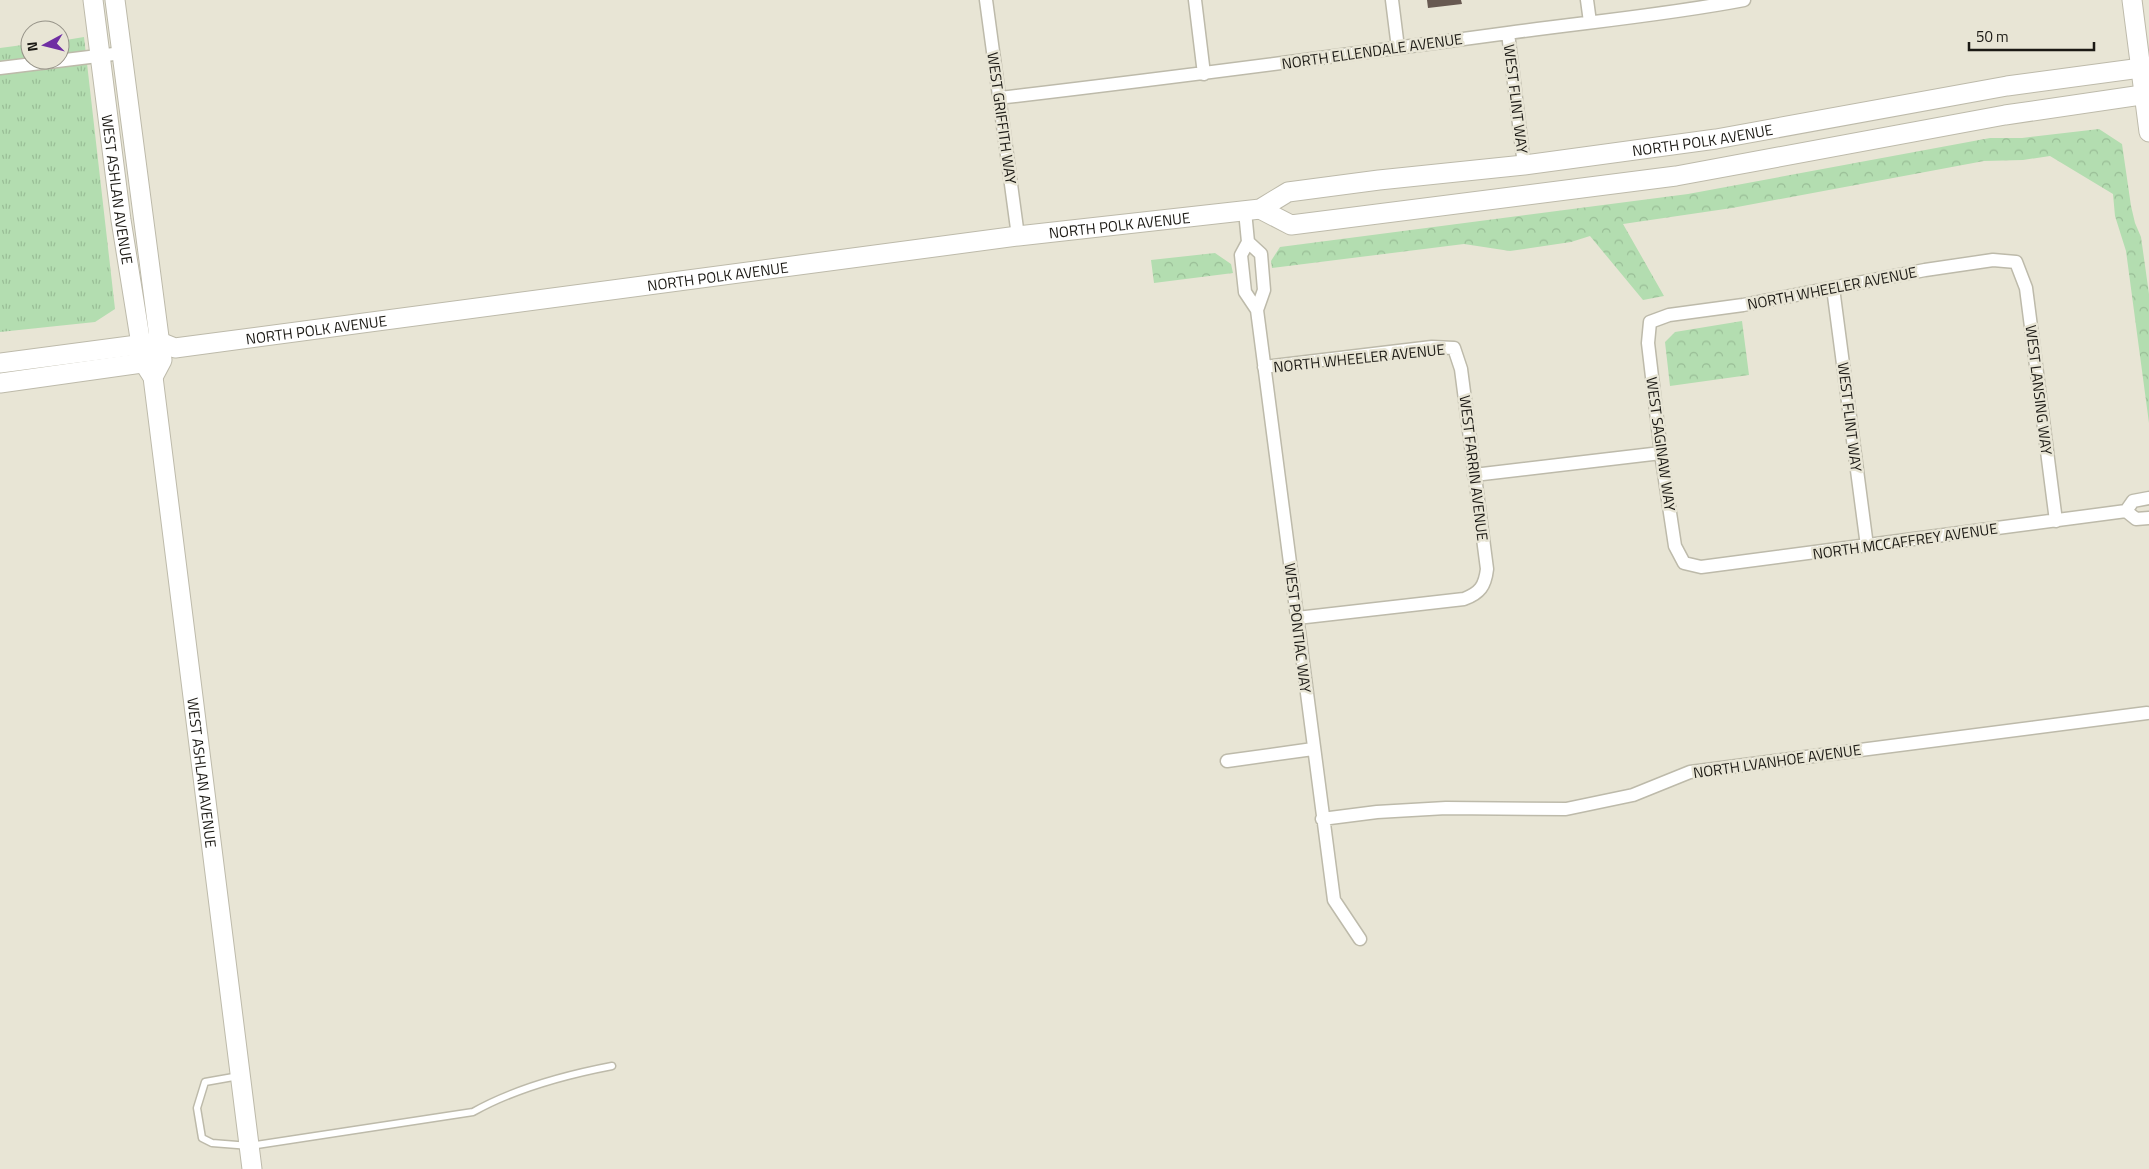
<svg xmlns="http://www.w3.org/2000/svg" width="2149" height="1169" viewBox="0 0 2149 1169" font-family="'Titillium Web',sans-serif">
<defs>
<pattern id="grass-tufts" width="24" height="20" patternUnits="userSpaceOnUse" patternTransform="scale(1.25)"><rect width="24" height="20" fill="#b3ddb0"/><path d="M3 7l-1-3M5 7V3M7 7l1-3M15 17l-1-3M17 17v-4M19 17l1-3" fill="none" stroke="#99bd96"/></pattern>
<pattern id="park-crowns" width="20" height="18" patternUnits="userSpaceOnUse" patternTransform="scale(1.25)"><rect width="20" height="18" fill="#b3ddb0"/><path d="M2 6a3 3 0 1 1 6 0M12 15a3 3 0 1 1 6 0" fill="none" stroke="#99bd96"/></pattern>
</defs>
<rect width="100%" height="100%" fill="#e8e5d5"/>
<path fill="url(#grass-tufts)" d="M84 37 115 309 95 322 0 332V48L30 44V60H60V41Z"/>
<path fill="url(#park-crowns)" d="M2099 129 2122 144 2131 206 2135 223 2141 237 2149 294V423L2126 251 2115 216 2113 194 2050 156 2023 160 1984 161 1732 208 1623 224 1664 296 1643 300 1590 236 1571 242 1510 251 1464 244 1272 268 1271 261 1280 247 1688 194 1990 138H2022Z
M1215 253 1231 264 1233 273 1154 283 1151 260Z
M1742 321 1749 375 1670 386 1665 342 1675 332Z"/>
<path fill="#675951" d="M1427 0H1461L1462 4 1428 8Z"/>
<g fill="none" stroke-linecap="round" stroke-linejoin="round">
<defs>
<path id="lane" d="M239 1076 205 1082 197 1108 202 1138 212 1143 250 1146 473 1112C514 1089 565 1075 612 1066"/>
<path id="street" d="M986 0 1018 236
M1195 0 1204 74
M1392 0 1398 48
M1587 0 1590 22
M1508 33 1524 165
M0 68 122 53
M999 98C1169 78 1338 56 1508 33 1587 22 1666 15 1744 0
M1245 211 1248 242 1241 255 1245 292 1257 310 1264 290 1261 254 1248 242
M1833 288 1867 546
M1257 310 1334 900 1360 939
M1264 367 1432 347 1454 348 1461 369 1487 569C1485 586 1480 593 1464 599L1297 618
M1474 475 1661 453
M2126 511 2133 501 2149 498
M2056 521 2026 288 2016 262 1993 260 1925 270 1743 305 1669 315 1650 322 1648 343 1661 453 1675 546 1684 563 1701 567 2126 511 2136 519 2149 518
M1227 761 1313 749
M1322 819 1377 812 1446 808 1566 809 1633 795 1690 772 2147 713"/>
<g id="secondary">
<path id="s1" d="M93 0 121 220 144 363 153 377 252 1169"/>
<path d="M115 0 162 360 153 377"/>
<path d="M2132 0 2149 132"/>
<path d="M1260 209 1291 225 1676 176 2005 115 2149 94"/>
<path id="s2" d="M0 363 160 342 175 348 1018 236 1260 209 1288 192 1379 180 1524 165 1716 139 2007 86 2149 67"/>
<path d="M0 383 156 361"/>
</g>
</defs>
<use href="#lane" stroke="#bdbaaa" stroke-width="9"/>
<use href="#street" stroke="#bdbaaa" stroke-width="15"/>
<use href="#secondary" stroke="#bdbaaa" stroke-width="21"/>
<use href="#lane" stroke="#fff" stroke-width="6"/>
<use href="#street" stroke="#fff" stroke-width="12"/>
<use href="#secondary" stroke="#fff" stroke-width="19"/>
</g>
<g text-anchor="middle" dominant-baseline="central" stroke-width="5" stroke-linejoin="round" paint-order="stroke">
<g font-size="15" fill="#1b1914" stroke="#e8e5d5">
<text transform="translate(1372 51) rotate(-8)">NORTH ELLENDALE AVENUE</text>
<text transform="translate(1516 99) rotate(83)">WEST FLINT WAY</text>
<text transform="translate(1002 118) rotate(82)">WEST GRIFFITH WAY</text>
<text stroke="none"><textPath href="#s2" startOffset="1722">NORTH POLK AVENUE</textPath></text>
<text stroke="none"><textPath href="#s1" startOffset="191">WEST ASHLAN AVENUE</textPath></text>
<text stroke="none"><textPath href="#s2" startOffset="1130">NORTH POLK AVENUE</textPath></text>
<text stroke="none"><textPath href="#s2" startOffset="725">NORTH POLK AVENUE</textPath></text>
<text transform="translate(1832 288) rotate(-11)">NORTH WHEELER AVENUE</text>
<text stroke="none"><textPath href="#s2" startOffset="320">NORTH POLK AVENUE</textPath></text>
<text transform="translate(1359 358) rotate(-6)">NORTH WHEELER AVENUE</text>
<text transform="translate(2039 390) rotate(83)">WEST LANSING WAY</text>
<text transform="translate(1850 417) rotate(83)">WEST FLINT WAY</text>
<text transform="translate(1661 444) rotate(82)">WEST SAGINAW WAY</text>
<text transform="translate(1474 468) rotate(83)">WEST FARRIN AVENUE</text>
<text transform="translate(1905 541) rotate(-8)">NORTH MCCAFFREY AVENUE</text>
<text transform="translate(1298 628) rotate(83)">WEST PONTIAC WAY</text>
<text transform="translate(1777 761) rotate(-8)">NORTH LVANHOE AVENUE</text>
<text stroke="none"><textPath href="#s1" startOffset="782">WEST ASHLAN AVENUE</textPath></text>
</g>
</g>
<g transform="translate(45 45) rotate(263)"><circle r="24" fill="#e8e5d5" stroke="#969388"/>
<path d="M0-4L9 19L0 12L-9 19Z" fill="#6f2ea3"/>
<text y="-8" font-size="14" font-weight="bold" text-anchor="middle" fill="#1b1914">N</text>
</g>
<path d="M1969 42v8h125v-8" fill="none" stroke="#1b1914" stroke-width="2.5"/>
<text x="1976" y="42" font-size="15" fill="#1b1914" stroke="#e8e5d5" stroke-width="4" paint-order="stroke">50 m</text>
</svg>
